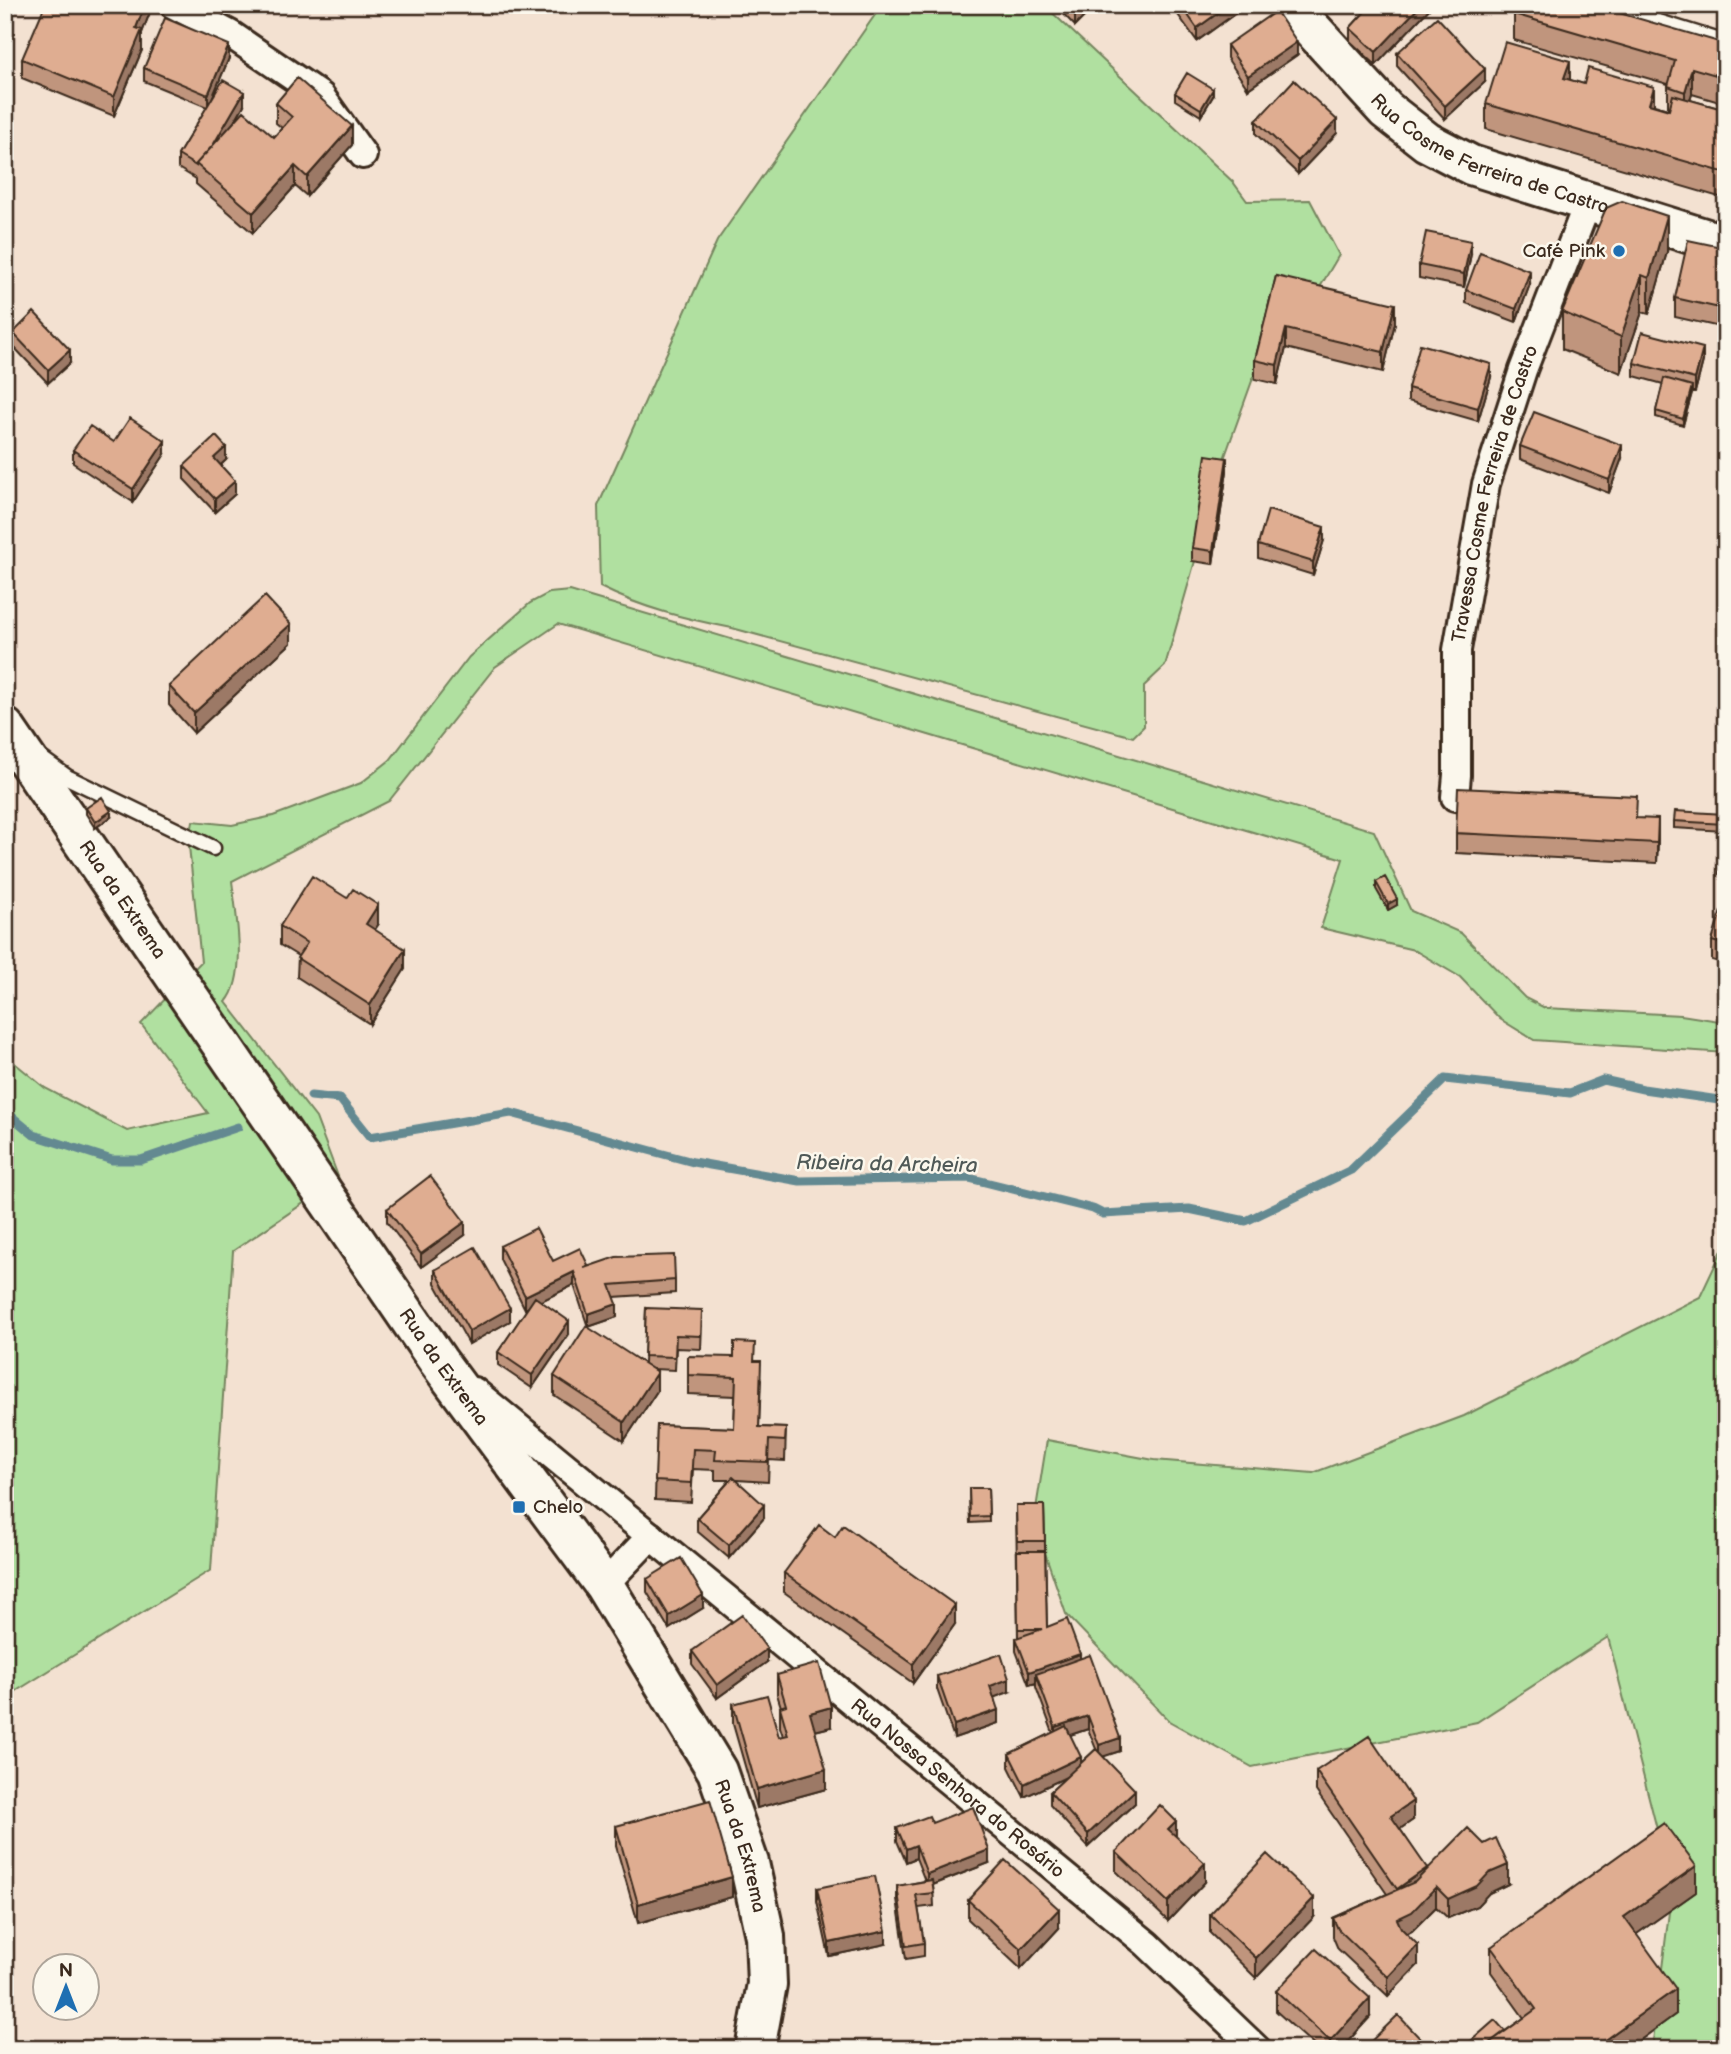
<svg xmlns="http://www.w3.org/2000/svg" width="1731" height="2054" viewBox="0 0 1731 2054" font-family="'Balsamiq Sans',sans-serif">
<rect width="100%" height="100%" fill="#f3e1d1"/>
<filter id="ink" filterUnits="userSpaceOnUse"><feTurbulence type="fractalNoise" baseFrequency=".0143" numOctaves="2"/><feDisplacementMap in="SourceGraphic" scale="14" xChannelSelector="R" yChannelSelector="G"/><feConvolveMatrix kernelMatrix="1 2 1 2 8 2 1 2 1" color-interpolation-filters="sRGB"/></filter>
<g filter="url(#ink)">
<path fill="#b0e0a0" stroke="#76855f" stroke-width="2" d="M882 5H1044L1233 182 1247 201 1310 200 1339 255 1313 299 1270 297 1261 356 1225 456 1165 666 1144 686V726L1133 737 732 628C686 619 642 608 600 587L598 506 717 241Z
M570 591 1374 831 1411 911 1461 933 1525 998 1545 1008 1681 1015 1726 1022V1053L1534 1040 1500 1019 1460 977 1414 950 1321 928 1343 859 558 624 495 667 389 801 232 881C236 913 248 977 226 1002L316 1118 339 1179 233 1251 211 1570 5 1698V1055L45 1088 127 1131 208 1113 141 1024 201 962 189 846 193 821 232 825 273 816 361 783 390 760 469 657 530 603 549 593Z
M1726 1242V2049H1652L1672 1888 1608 1637 1477 1722 1252 1767 1169 1721 1066 1614 1034 1521 1047 1440 1154 1460 1313 1473 1464 1416 1700 1297Z"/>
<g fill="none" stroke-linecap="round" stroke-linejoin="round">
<path stroke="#638991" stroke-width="9" d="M311 1096 340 1099 370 1137 511 1113 693 1162 800 1181 969 1178 1093 1209 1103 1214 1189 1209 1246 1221 1351 1170 1445 1079 1570 1093 1603 1080 1643 1089 1726 1101
M5 1111 34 1135 112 1160H141L238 1127"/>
<defs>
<path id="lane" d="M1604 5 1726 43
M42 759 67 777 213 848"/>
<g id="street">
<path d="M174 5 230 34 321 96 363 155"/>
<path id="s1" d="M1455 797 1457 775V650L1486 484 1523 370 1588 202"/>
<path id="s2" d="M474 1391 1147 1944 1257 2049"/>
<path d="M604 1585 651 1536"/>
</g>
<g id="secondary">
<path id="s3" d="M1290 5 1386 110 1427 142 1471 165 1726 245"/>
<path id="s4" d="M5 728 438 1361 604 1585 717 1771 749 1863 765 1936 767 1984 755 2049"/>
</g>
</defs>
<use href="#lane" stroke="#3b2a1e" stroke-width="19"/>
<use href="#street" stroke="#3b2a1e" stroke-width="32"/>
<use href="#secondary" stroke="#3b2a1e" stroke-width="44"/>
<use href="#lane" stroke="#fbf7ec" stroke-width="14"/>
<use href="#street" stroke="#fbf7ec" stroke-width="26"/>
<use href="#secondary" stroke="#fbf7ec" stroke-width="38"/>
</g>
<path fill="#c0957d" stroke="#3b2a1e" stroke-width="2" fill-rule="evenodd" d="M150 5V12L142 33V50L114 116 22 78V59Z
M1055 5H1096L1075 26Z
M1171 5H1247L1197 41Z
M1371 5H1433L1376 65 1350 41V28Z
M1514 14 1726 44V104L1692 94 1690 100 1726 110V199L1486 129V104L1570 80 1668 109V84L1514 40Z
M1227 45 1297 55 1248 89 1227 58Z
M1397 53 1485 82 1445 119 1397 66Z
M229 58 212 97 244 105 235 121 274 137 282 128 276 123V103L352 145 307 196 295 186 253 233 196 184V179L178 168V155L207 107 144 81V68Z
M1175 93 1213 96 1201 116 1175 100Z
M1256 121 1337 133 1298 174 1256 134Z
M1726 248V347L1720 345V327L1675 317V298Z
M1667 252 1649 314 1642 312 1621 373 1562 349V312Z
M1471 254 1464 287 1419 278V265Z
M1276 276 1395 323 1383 372 1286 348 1277 384 1255 379V360Z
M1530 284 1516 322 1466 303V290Z
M13 333 70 363 48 383 13 346Z
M1703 361 1695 392H1692L1683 425 1656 417V411L1663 384 1634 376V363Z
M1491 377 1478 421 1408 401V388Z
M114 442 165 454 133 502 73 463V450Z
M1520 446 1622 458 1609 493 1520 459Z
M226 460 221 465 235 494 215 512 184 479V466Z
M1227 471 1213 564 1192 561V548Z
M1324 540 1313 575 1258 558V545Z
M291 643 194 733 169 705V686Z
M86 808 111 817 95 828 86 814Z
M1724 814V831L1674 828V821Z
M1726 825V876L1719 874V855Z
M1456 833 1658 839 1657 863 1456 853Z
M1376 882 1397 905 1388 910 1376 889Z
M1726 913V964L1712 960V941Z
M378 925 374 930 405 969 370 1024 297 977 298 956 280 945V926Z
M387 1209 465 1235 421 1267 387 1222Z
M500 1246 553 1261 675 1280V1293L614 1297 617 1317 588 1327 574 1285 541 1301 569 1334 532 1388 498 1365V1352L528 1308 525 1309 500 1259Z
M435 1270 510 1321 469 1344 435 1283Z
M646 1308 702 1323 701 1349 676 1348 675 1370 653 1369 657 1391 624 1441 554 1395V1376L644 1363Z
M755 1361 761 1380 759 1427 786 1428 785 1461 769 1460 768 1482 736 1480 764 1518 729 1558 697 1531V1518L730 1480H715V1470L693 1469 691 1502 655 1500 657 1425 734 1428 735 1396 688 1394V1375Z
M969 1488H988L989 1522 970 1523Z
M1016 1505H1044L1047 1627 1080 1658 1120 1751 1103 1756 1135 1803 1088 1847 1050 1805V1792L1066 1777 1024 1797 1009 1767V1754L1053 1733 1036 1687V1683L1029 1685 1016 1651V1638H1018ZM1088 1729 1096 1749 1081 1763 1070 1735Z
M784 1573 955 1624 913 1683 784 1592Z
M647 1579 703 1608 669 1629 647 1592Z
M692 1651 767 1662 717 1698 692 1664Z
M777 1675 831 1727 815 1731 826 1789 757 1808 733 1724V1704L779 1737 783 1736 780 1727V1707H781L777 1694Z
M937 1676 1009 1692 994 1697 998 1723 954 1738 937 1689Z
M1316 1771 1413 1820 1400 1829 1427 1870 1508 1884 1489 1893 1477 1906 1448 1918 1436 1907 1412 1931 1407 1934 1418 1965 1388 1996 1338 1949 1333 1937V1918L1387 1894 1316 1791Z
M932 1823 989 1863 933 1885 934 1906 918 1908 924 1943V1956L906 1959 897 1899V1886L925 1881 916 1858 906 1862 897 1841V1828Z
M616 1826 732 1897 638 1923 616 1846Z
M1116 1852 1205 1882 1168 1921 1116 1871Z
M817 1888 886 1944 829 1956 817 1901Z
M1696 1892 1636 1934 1676 2014 1633 2045 1463 2049 1505 2031 1524 2018 1491 1972V1947Z
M968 1900 1059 1928 1021 1969 968 1919Z
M1210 1914 1314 1917 1256 1978 1210 1933Z
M1276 1991 1370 2017 1341 2049H1318L1276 2011Z"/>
<path fill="#9c7966" stroke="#3b2a1e" stroke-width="2" d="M145 5H150V12L142 33V50L114 116V97L136 28Z
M1076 5H1096L1075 26V7Z
M1229 5H1247L1197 41V28Z
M1421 5H1433L1376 65V52Z
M1297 42V55L1248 89V76Z
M229 45V58L208 108V95Z
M1570 61V86L1564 78Z
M1692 68V94L1685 117V92Z
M1485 69V82L1445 119V106Z
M1654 87V113L1649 104Z
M1213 89V96L1201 116V109Z
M244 92V105L205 172 200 167Z
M1337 120V133L1298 174V161Z
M352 126V145L307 196V177Z
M295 166V186L253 233V213Z
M1667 216V252L1649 314V278Z
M1471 241V254L1464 287V274Z
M1530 271V284L1516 322V309Z
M1642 275V312L1621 373V337Z
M1395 304V323L1383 372V352Z
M1286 329V348L1277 384V365Z
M1703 348V361L1695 392V379Z
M70 350V363L48 383V370Z
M1491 364V377L1478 421V408Z
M1692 386V393L1683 425V419Z
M165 441V454L133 502V489Z
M1622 445V458L1609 493V480Z
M226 447V460L214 471V458Z
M1227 458V471L1213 564V551Z
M235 481V494L215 512V499Z
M1324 527V540L1313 575V562Z
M291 624V643L194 733V713Z
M111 811V817L95 828V822Z
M1658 819V839L1657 863V843Z
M1397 899V905L1388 910V904Z
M378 905V925L366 943V924Z
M405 949V969L370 1024V1005Z
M465 1222V1235L421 1267V1254Z
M574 1272V1285L525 1309V1296Z
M617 1304V1317L588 1327V1314Z
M510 1308V1321L469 1344V1331Z
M569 1321V1334L532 1388V1375Z
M657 1372V1391L624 1441V1422Z
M764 1505V1518L729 1558V1545Z
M703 1595V1608L669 1629V1616Z
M955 1605V1624L913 1683V1664Z
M767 1649V1662L717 1698V1685Z
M1080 1654V1667L1036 1674V1683L1029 1685V1672Z
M1009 1679V1692L990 1699V1686Z
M831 1707V1727L810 1732V1713Z
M998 1710V1723L954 1738V1725Z
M1088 1716V1729L1055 1740V1727Z
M1120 1738V1751L1099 1758V1745Z
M1081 1757V1770L1024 1797V1784Z
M826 1769V1789L757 1808V1789Z
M1135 1790V1803L1088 1847V1834Z
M1413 1801V1820L1391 1835V1816Z
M1176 1821V1840L1168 1829Z
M916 1845V1858L906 1862V1849Z
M989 1850V1863L927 1887V1874Z
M1205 1863V1882L1168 1921V1902Z
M1508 1865V1884L1489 1893 1477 1906 1448 1918V1899L1489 1873Z
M1696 1866V1892L1624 1943V1917Z
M1427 1868V1887L1397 1908V1889Z
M732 1877V1897L638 1923V1904Z
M1436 1887V1907L1412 1931 1397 1938V1919Z
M1314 1898V1917L1256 1978V1958Z
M1059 1909V1928L1021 1969V1949Z
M886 1931V1944L829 1956V1943Z
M1418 1945V1965L1388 1996V1977Z
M1676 1989V2014L1628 2049H1592Z
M1370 1998V2017L1341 2049H1330V2041Z"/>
<path fill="#dfad91" stroke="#3b2a1e" stroke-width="2" d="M45 5H145L136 28 142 30 114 97 22 59Z
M1181 5H1229L1197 28Z
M1371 5H1421L1376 52 1350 28Z
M1517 5H1592L1726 44V78L1692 68 1685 92 1668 86 1675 61 1514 14Z
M1276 11 1297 42 1248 76 1227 45Z
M1437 17 1485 69 1445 106 1397 53Z
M165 18 229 45 208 95 144 68Z
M1505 42 1570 61 1564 78 1584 84 1588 68 1654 87 1649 104 1669 110 1673 95 1726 110V173L1486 104Z
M1187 73 1213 89 1201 109 1175 93Z
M297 78 352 126 307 177 295 166 253 213 196 164 244 111 274 137 292 117 276 103Z
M223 80 244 92 212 147 196 164V166L178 155Z
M1294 80 1337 120 1298 161 1256 121Z
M1622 201 1667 216 1649 278 1642 275 1621 337 1562 312 1606 208Z
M1426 232 1471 241 1464 274 1419 265Z
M1688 240 1726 248V327L1720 326 1724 309 1675 298Z
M1480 252 1530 271 1516 309 1466 290Z
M1276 276 1395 304 1383 352 1286 329 1277 365 1255 360Z
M34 312 70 350 48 370 13 333Z
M1642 332 1703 348 1695 379 1634 363Z
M1420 344 1491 364 1478 408 1408 388Z
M1664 378 1692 386 1683 419 1656 411Z
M1534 412 1622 445 1609 480 1520 446Z
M130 418 165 441 133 489 73 450 90 426 114 442Z
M216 436 226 447 214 458 235 481 215 499 184 466Z
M1206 455 1227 458 1213 551 1192 548Z
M1268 510 1324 527 1313 562 1258 545Z
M265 596 291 624 194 713 169 686Z
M1458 788 1637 796 1636 818 1658 819 1657 843 1456 833Z
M102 797 111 811 95 822 86 808Z
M1675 811 1724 814V824L1674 821Z
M1726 825V857L1719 855Z
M312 876 347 898 353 889 378 905 366 924 405 949 370 1005 297 958 307 943 280 926Z
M1385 877 1397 899 1388 904 1376 882Z
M1721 911 1726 913V945L1712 941Z
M430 1176 465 1222 421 1254 387 1209Z
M536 1228 553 1261 580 1248 588 1265 584 1268 616 1257 674 1255 675 1280 610 1285 617 1304 588 1314 574 1272 525 1296 500 1246Z
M475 1247 510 1308 469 1331 435 1270Z
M535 1297 569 1321 532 1375 498 1352Z
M646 1308 702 1310 701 1336 676 1335 675 1357 644 1356Z
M586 1326 657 1372 624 1422 554 1376Z
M734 1342 755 1343 754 1361H761L759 1427 786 1428 785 1441 769 1440 768 1462 715 1460 716 1450 693 1449 691 1483 655 1481 657 1425 734 1428 736 1377 688 1375V1356L734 1357Z
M733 1477 764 1505 729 1545 697 1518Z
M969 1488H988L989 1516 970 1517Z
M1016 1505H1044L1045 1541H1017Z
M819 1525 835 1537 843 1525 955 1605 913 1664 784 1573Z
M1017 1551H1045L1047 1627 1067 1619 1080 1654 1029 1672 1016 1638 1042 1629H1018Z
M681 1558 703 1595 669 1616 647 1579Z
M742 1615 767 1649 717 1685 692 1651Z
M1001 1654 1009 1679 990 1686 998 1710 954 1725 937 1676Z
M1090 1655 1120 1738 1099 1745 1088 1716 1055 1727 1036 1674Z
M819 1663 831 1707 810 1713 826 1769 757 1789 733 1704 767 1695 779 1737 788 1735 780 1707 786 1705 777 1675Z
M1066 1726 1081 1757 1024 1784 1009 1754Z
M1369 1736 1413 1801 1391 1816 1427 1868 1397 1889 1316 1771Z
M1096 1749 1135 1790 1088 1834 1050 1792Z
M710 1800 732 1877 638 1904 616 1826Z
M1160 1805 1176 1821 1168 1829 1205 1863 1168 1902 1116 1852Z
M973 1807 989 1850 927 1874 916 1845 906 1849 897 1828 929 1816 932 1823Z
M1664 1823 1696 1866 1624 1917 1676 1989 1592 2049H1481L1536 2009 1491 1947Z
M1468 1828 1484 1844 1496 1838 1508 1865 1489 1873 1477 1886 1448 1899 1436 1887 1412 1912 1397 1919 1401 1928 1418 1945 1388 1977 1338 1929 1333 1918 1415 1882Z
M1267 1854 1314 1898 1256 1958 1210 1914Z
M1005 1860 1059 1909 1021 1949 968 1900Z
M875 1876 886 1931 829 1943 817 1888Z
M932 1880 934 1893 916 1895 924 1943 906 1946 897 1886Z
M1316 1949 1370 1998 1330 2041 1276 1991Z
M1398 2015 1430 2049H1363Z
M1495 2020 1505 2031 1481 2049 1463 2048Z
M1636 2045 1637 2049H1614V2046Z"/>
</g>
<g fill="#1f6fb2" stroke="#fbf7ec" stroke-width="2.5">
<circle cx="1619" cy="251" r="7"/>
<rect x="512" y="1500" width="14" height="14" rx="3.5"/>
</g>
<g text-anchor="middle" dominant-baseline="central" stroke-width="5" stroke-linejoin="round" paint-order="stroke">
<g font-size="19" fill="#3b2a1e" stroke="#fbf7ec">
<text stroke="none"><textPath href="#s3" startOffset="256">Rua Cosme Ferreira de Castro</textPath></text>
<text stroke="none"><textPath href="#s1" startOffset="308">Travessa Cosme Ferreira de Castro</textPath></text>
<text stroke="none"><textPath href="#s4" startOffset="208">Rua da Extrema</textPath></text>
<text stroke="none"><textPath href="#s4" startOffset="775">Rua da Extrema</textPath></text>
<text stroke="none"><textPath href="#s2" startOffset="626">Rua Nossa Senhora do Rosário</textPath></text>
<text stroke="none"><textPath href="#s4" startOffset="1342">Rua da Extrema</textPath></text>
</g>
<g font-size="19" fill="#3b2a1e" stroke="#fbf7ec" text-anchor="end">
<text x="1605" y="251">Café Pink</text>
<text x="533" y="1507" text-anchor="start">Chelo</text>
</g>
<g font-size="21" font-style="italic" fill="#4f5957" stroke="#fbf7ec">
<text transform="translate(887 1164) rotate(1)">Ribeira da Archeira</text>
</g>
</g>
<rect width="1731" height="2054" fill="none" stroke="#fbf7ec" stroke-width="28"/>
<rect x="14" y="14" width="1703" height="2026" fill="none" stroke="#3b2a1e" stroke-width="2.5" filter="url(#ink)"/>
<g transform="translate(66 1987)"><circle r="33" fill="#fbf7ec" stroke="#aea59a" stroke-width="2"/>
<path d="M0-5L12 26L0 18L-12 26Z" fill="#1f6fb2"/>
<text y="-10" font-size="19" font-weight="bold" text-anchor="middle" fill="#3b2a1e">N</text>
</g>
</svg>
